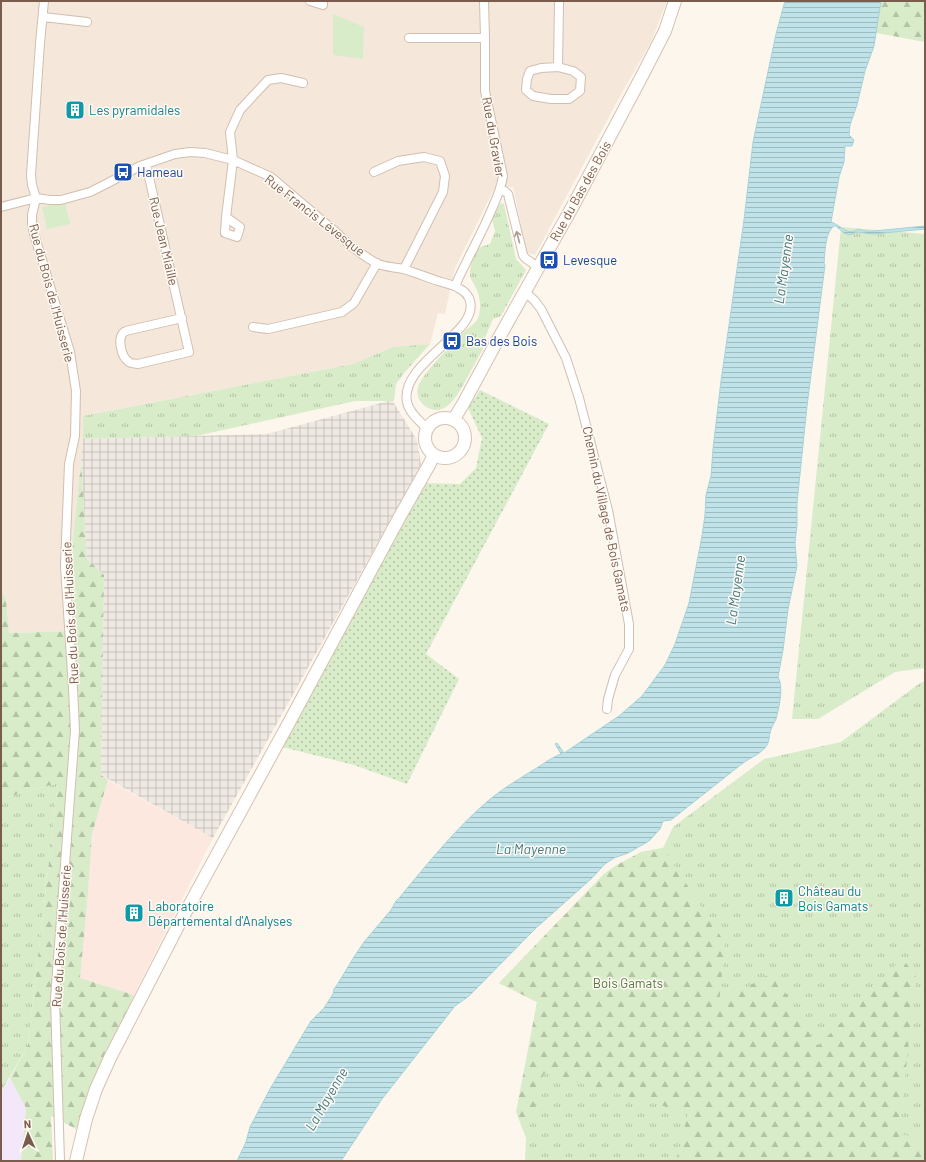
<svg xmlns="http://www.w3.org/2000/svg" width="926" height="1162" viewBox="0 0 926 1162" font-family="Barlow,sans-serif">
<defs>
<pattern id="industrial-grid" width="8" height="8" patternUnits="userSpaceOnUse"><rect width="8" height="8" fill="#efe9e4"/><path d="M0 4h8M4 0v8" fill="none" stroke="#c7c0bb"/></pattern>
<pattern id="grass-tufts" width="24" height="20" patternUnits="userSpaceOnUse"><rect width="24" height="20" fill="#d8ecc9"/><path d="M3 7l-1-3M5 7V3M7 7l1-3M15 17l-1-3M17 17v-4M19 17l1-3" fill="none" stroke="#b4c2a5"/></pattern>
<pattern id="forest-firs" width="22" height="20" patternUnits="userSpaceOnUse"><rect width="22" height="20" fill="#d8ecc9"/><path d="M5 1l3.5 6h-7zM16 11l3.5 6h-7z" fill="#b4c2a5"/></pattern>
<pattern id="garden-dots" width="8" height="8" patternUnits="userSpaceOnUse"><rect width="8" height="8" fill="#d8ecc9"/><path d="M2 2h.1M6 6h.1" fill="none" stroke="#b4c2a5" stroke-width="1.8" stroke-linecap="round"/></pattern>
<pattern id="water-rules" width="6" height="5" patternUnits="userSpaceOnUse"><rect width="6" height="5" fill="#bfe3e8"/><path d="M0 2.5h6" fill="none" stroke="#a0bbbe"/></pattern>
</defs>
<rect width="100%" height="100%" fill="#fdf6ec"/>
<path fill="#f5e8da" d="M1 1H667L651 42 619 98 535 255 527 253 513 187H495L455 268 445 314 438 313 430 344 393 347 353 364 83 416V439L71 559 76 631 9 633 6 599 1 592Z"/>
<path fill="#fde8e0" d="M108 780 213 838 134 995 80 978 87 906 92 834Z"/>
<path fill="url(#industrial-grid)" d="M392 400 417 440 421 465 213 838 101 775 104 575 87 560 81 460 83 439 267 434Z"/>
<path fill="#f3e8fa" d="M10 1078 26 1108 21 1161H1V1092Z"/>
<path fill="url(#grass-tufts)" d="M502 203 504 204 516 259 526 270 501 316 493 319 483 342V349C478 358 473 367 468 376 460 391 446 421 425 406 419 402 416 394 418 387 423 372 453 344 465 331 469 327 476 323 478 318 482 307 480 296 475 286 473 282 470 279 470 275 469 266 474 257 478 248L490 244 495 231 492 219 499 205Z
M841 227 925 234V668L895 672 818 719H792Z
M430 344 405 372 396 384 394 401H355L196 436 83 439V416L353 364 393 347Z
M925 681V1154L869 1161H525L526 1138 537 1002 499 983 604 874 617 865 641 852 663 848 673 827 764 759 841 742 920 683Z
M58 783 28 1045 1 1092V799Z"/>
<path fill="url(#forest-firs)" d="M873 1H925V42L866 31Z
M81 460 87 559 104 575 101 775 108 780 92 834 87 906 80 978 134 995 76 1129 51 1116 53 1161H21L26 1108 10 1078 28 1045 58 783 1 799V592L6 599 9 633 76 631 71 559Z
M663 848 725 943 719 1003 773 972 818 1046 871 992 902 958 916 976 899 1134 925 1139V1161H676L688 1113 544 1073 526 1138 516 1112 537 1002 499 983 604 874 617 865 641 852Z"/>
<path fill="url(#garden-dots)" d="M480 390 549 424 426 654 459 679 407 784 354 765 282 747 425 483 460 484 476 468 482 438 468 408Z"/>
<path fill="#d8ecc9" d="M333 14 364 27 363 59 333 55Z
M65 203 70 224 47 229 42 207Z"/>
<path fill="url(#water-rules)" stroke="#a5d3da" d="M785 1H881L874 46 865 71 857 105 850 125 849 135 854 140 852 146H845L844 162 839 177 831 222C841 225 848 237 858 229L865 231H874L925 226V229L873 234 857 232 849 235 844 233 836 226H834C825 232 825 253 824 263L825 265 807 406 797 503V525L795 543 797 566 788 609 783 650 778 677C784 686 779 708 776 719 775 722 773 724 772 727 768 735 771 742 764 749 758 755 750 758 743 763 719 782 695 801 671 820L663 821 660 829 649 841 628 853 614 858 605 864 591 879 536 928 469 996 455 1006 382 1099 341 1161H237L246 1142 250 1127 270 1089 311 1021 324 1008 333 994 334 989 337 985 354 957 364 942 391 910 396 901 400 897C428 863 456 828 489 800 502 789 516 781 530 772 541 766 550 758 561 754L555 744 557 743 564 753 619 716 642 696 665 665 675 644 689 603 702 536 705 515 706 495 711 476 713 449 721 381 744 220 753 142 776 34Z"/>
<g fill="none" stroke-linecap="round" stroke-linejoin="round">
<defs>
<path id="street" d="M44 1 40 43 31 175 32 185 36 198 32 215V224L34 234 70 352 76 391 75 436 69 464 65 566 73 688 75 730 55 999 60 1161
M310 1 323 5V1
M43 17 87 22
M409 38H485
M558 67 573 71 581 77 580 91 569 99H551L533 96 526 90 527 79 530 71 541 68Z
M558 67 559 1
M146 164 189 352 138 364C135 363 131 364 129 362 121 357 117 338 124 332 126 331 128 330 130 330L182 318
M374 172 398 161 424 157 440 161 445 176 443 192 404 269
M501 188 508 194 523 255 525 258 538 267
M1 207 36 198 50 200H61L90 192 106 184 140 166 175 154 190 152 205 153 233 160 271 177 337 233C348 244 362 255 376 263 384 267 394 267 403 269 414 272 426 277 438 281 445 283 454 285 460 289 464 291 467 294 469 298 484 331 399 362 407 402 409 413 420 421 427 429
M226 217 240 227 237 237 225 233 226 217 233 160 230 132 240 110 268 80 281 78 303 83
M455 286C466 261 480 237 491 211 496 199 501 190 503 176L485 91V38L484 1
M525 292 534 300 541 309 566 358 579 398 608 510 629 624V649L615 675 608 699 607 709
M253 327 268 329 342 312 354 303 377 263"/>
<path id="secondary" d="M425 438a20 20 0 1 1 40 0a20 20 0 1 1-40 0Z
M454 419 463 404 496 343 574 204 643 74 665 31 675 1
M76 1161 86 1119 96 1089 110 1058 178 926 291 719 399 518 429 465 434 455"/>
</defs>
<use href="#street" stroke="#d1beb0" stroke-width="10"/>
<use href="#secondary" stroke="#d6c0b0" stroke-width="14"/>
<use href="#street" stroke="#fff" stroke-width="8"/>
<use href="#secondary" stroke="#fff" stroke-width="12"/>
</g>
<defs><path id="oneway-shaft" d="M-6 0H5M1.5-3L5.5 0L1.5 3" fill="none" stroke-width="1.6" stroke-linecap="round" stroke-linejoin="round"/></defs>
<use stroke="#af9d94" href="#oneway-shaft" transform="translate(518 237) rotate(-105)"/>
<defs>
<symbol id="building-square" viewBox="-11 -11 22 22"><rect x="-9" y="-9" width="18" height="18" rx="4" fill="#0f9aa8" stroke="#fffaf3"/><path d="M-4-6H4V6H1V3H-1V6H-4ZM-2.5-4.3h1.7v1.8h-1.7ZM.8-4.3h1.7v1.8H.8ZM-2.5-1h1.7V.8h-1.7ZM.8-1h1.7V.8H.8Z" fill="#fff"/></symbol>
<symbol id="bus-square" viewBox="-11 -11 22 22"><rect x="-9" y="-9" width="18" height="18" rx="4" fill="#1a4fb4" stroke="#fffaf3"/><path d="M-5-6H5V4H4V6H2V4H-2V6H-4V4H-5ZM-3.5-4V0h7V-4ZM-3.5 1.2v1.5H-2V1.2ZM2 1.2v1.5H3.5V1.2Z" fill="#fff"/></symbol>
</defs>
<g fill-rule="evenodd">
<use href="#building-square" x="64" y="99" width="22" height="22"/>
<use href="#bus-square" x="112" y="161" width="22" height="22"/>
<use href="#bus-square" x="538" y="249" width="22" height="22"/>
<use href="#bus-square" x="441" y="330" width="22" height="22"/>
<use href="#building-square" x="773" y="887" width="22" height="22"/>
<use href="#building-square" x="123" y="902" width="22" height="22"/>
</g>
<g text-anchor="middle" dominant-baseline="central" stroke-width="3" stroke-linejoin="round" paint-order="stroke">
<g font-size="13" fill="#0d838f" stroke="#fffaf3" text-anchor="start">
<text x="89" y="110">Les pyramidales</text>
<text x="798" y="891">Château du<tspan x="798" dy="15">Bois Gamats</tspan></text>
<text x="148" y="906">Laboratoire<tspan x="148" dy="15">Départemental d'Analyses</tspan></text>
</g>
<g font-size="13" fill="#7a5c4d" stroke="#fffaf3">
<text transform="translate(494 137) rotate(80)">Rue du Gravier</text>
<text transform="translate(580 191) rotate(-61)">Rue du Bas des Bois</text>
<text transform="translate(315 215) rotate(38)">Rue Francis Lévesque</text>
<text transform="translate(164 241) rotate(77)">Rue Jean Miaille</text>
<text transform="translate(52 293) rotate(75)">Rue du Bois de l'Huisserie</text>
<text transform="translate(607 519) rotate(78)">Chemin du Village de Bois Gamats</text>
<text transform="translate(70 613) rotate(-93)">Rue du Bois de l'Huisserie</text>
<text transform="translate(61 936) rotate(-86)">Rue du Bois de l'Huisserie</text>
</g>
<g font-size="13" fill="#164399" stroke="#fffaf3" text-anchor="start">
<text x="137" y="172">Hameau</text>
<text x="563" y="260">Levesque</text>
<text x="466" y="341">Bas des Bois</text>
</g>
<g font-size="13" fill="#537a41" stroke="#fffaf3">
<text x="628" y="983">Bois Gamats</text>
</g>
<g font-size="14" font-style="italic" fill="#437c86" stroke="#fffaf3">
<text transform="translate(783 269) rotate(-82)">La Mayenne</text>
<text transform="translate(735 590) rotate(-82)">La Mayenne</text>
<text x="531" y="848">La Mayenne</text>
<text transform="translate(326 1099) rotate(-60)">La Mayenne</text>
</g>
</g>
<rect width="926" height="1162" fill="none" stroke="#7a5c4d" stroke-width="4"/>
<g transform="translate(28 1134) rotate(357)" stroke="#fffaf3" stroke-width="3" paint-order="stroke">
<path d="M0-3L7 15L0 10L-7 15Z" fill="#7a5c4d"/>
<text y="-6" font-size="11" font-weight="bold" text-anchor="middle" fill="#7a5c4d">N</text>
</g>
</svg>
